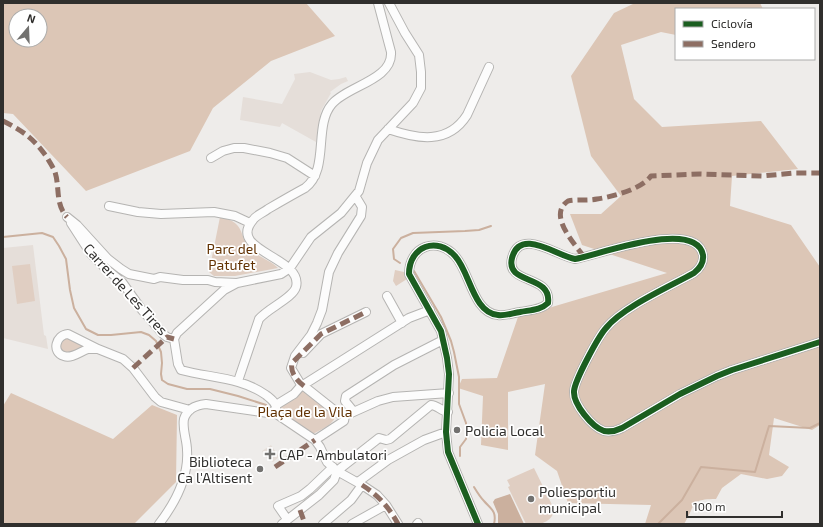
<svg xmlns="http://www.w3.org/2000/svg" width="823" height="527" viewBox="0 0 823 527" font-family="'Exo 2',sans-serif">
<rect width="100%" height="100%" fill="#eeecea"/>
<path fill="#e5ded9" d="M310 72 331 80 339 79 346 77 348 81 341 84 330 92 331 93 321 111 316 142 282 123 280 127 240 120 243 97 282 104 295 79 294 74Z
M33 245 44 335 46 336 48 349 3 338V248Z
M271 445 279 457 273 462 266 457 262 451Z"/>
<path fill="#e0cec2" d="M220 217C249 223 236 238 254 252 261 258 271 261 278 268L235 276H214L209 272Z
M30 264 35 301 17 304 12 266Z
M395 270 404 272 407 279 396 286 393 281Z
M67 337 87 346 68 355 63 353 59 343Z
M303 389 335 415C336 424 318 431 311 435L284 415 279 406 295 399Z
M534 468 555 511C548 525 540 524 526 524L508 487 510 486 507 480Z"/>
<path fill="#dcc6b6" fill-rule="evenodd" d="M3 3H306L335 36 271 61 213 108 190 151 86 191 13 114 3 113ZM16 16H40V40H16Z
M635 3H760L763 9H676V35L661 32 621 45 634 99 662 127 761 121 798 169 732 176 730 206 791 225 820 267V425L812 430 774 418 769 455 789 467 782 476 767 479 741 474 722 488 716 499C689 499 696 505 684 524H645L651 505 568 503 557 471 535 455 545 384 508 392V450L481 445 483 396 458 388 462 379 497 378 518 317 667 273 582 245 570 214H601L621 196 591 156 571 76 614 13Z
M11 393 113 439 152 405 177 415 176 482 134 524H3V406Z"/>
<path fill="#cbb09e" d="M510 494 524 524H498V514L493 502 495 499Z"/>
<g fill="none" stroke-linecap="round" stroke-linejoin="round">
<path stroke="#cbb09e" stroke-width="2" d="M3 237 42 233 53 237 59 246 66 259 70 290 74 308 86 329 98 335H111L141 332 149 335 156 341 161 352 162 363 161 374 162 380 168 384 187 389H210L238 396 266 405
M400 263 394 259 393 249 401 238 413 233 465 231 479 230 491 226
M414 271 441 317 451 341 454 352 459 377V404L466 423V439L460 447V456
M474 487C477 492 480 497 484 501 491 509 497 511 494 524
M658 524 682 500 701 467 755 472 769 426 810 428 820 423"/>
<defs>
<path id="minor" d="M388 129C417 139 448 145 467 115L489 67
M211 158 223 151 234 148H244L270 153 287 158 315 176
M109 206 138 212 161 214 214 212 235 216 250 223
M67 217 77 225 108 259 121 269 129 274 154 279 160 277 183 280H208L215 282 237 283
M71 223 91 254 105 268 122 282 142 310 163 334 167 337 174 339
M387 296 402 323
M174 339 177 333 224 290 237 283 281 274 290 268 311 237 341 213 359 191 367 163 378 140 413 103 421 88V72L419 55 405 33 389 3
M174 339 178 364 181 370C210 378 241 377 266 395 271 399 277 403 276 410
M98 349C95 349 91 349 88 349 81 351 72 359 64 356 51 352 56 335 68 334L98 349 123 359 133 368 155 397 161 402 190 410
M303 353 321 334 366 312
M238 381 259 319C268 308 293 298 296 287 304 257 226 251 253 220 256 215 263 213 268 209 280 202 292 195 305 188 330 169 313 126 332 104 347 86 393 80 391 52L378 3
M276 405 294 394 300 387 409 318 430 310
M276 410 278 415 315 440 320 447 327 462 337 471 362 485 377 495 386 505 398 524
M354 412 345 401 346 396 394 365 443 340
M349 414 378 401 393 397 449 393
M345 416 343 414H339L300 383 291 368 295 356 311 335 317 323 322 310 329 272 338 253 361 216 362 207 356 197
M315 440 344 421 345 416
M337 471 379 438 386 440 390 439 431 405C437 405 441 411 448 412
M358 482 388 460 424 440 446 432
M287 519 278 506 301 496 310 489 333 467
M159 524C175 503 189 477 187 450 187 440 182 429 184 419 187 409 196 405 206 404L268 413 276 410
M282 524 319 495 334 480 337 471
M323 524 351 500 362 485
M352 524 386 505
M417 524 418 523
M478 524 448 452 446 432 449 374 447 358 441 331 409 274C409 246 437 236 455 256 470 272 473 313 498 315 505 316 513 313 520 312 530 310 541 310 548 303 552 274 505 285 512 258 520 227 557 256 575 259 598 255 696 218 703 255 704 263 699 269 694 273 669 287 623 307 606 328 598 337 575 380 574 391 573 404 592 427 604 431 610 432 616 431 622 428L680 394 717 376 732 370 820 342"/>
</defs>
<use href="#minor" stroke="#b5b4b2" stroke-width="10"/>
<use href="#minor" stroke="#fcfcfc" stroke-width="8"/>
<path stroke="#8d6e63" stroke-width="5" stroke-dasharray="10 5" stroke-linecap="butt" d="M3 121C23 131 33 138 46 156 49 161 53 167 55 172 60 188 55 204 67 217
M584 257C575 244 547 215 568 201 578 199 587 201 597 199 612 197 642 189 651 176L700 174 762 176 795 173H820
M133 368 167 337 174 339
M304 386C296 380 290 372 292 363L321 334 366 312
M275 467 315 440
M362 485C378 495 389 507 398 524
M300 510 305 524"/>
<defs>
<path id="cycleway" d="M478 524 448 452 446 432 449 374 447 358 441 331 409 274C409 246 437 236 455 256 470 272 473 313 498 315 505 316 513 313 520 312 530 310 541 310 548 303 552 274 505 285 512 258 520 227 557 256 575 259 598 255 696 218 703 255 704 263 699 269 694 273 669 287 623 307 606 328 598 337 575 380 574 391 573 404 592 427 604 431 610 432 616 431 622 428L680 394 717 376 732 370 820 342"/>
</defs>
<use href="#cycleway" stroke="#fff" stroke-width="8"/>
<use href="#cycleway" stroke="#1b5e20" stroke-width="6"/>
</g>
<g fill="#72716f" stroke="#fff" stroke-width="1.5">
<circle cx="457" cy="430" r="4"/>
<path d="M268 448h4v4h4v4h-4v4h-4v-4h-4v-4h4z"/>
<circle cx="260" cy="469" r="4"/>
<circle cx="531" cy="499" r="4"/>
</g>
<g text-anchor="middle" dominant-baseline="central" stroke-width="3.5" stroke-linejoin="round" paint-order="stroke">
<g font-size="14" fill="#623203" stroke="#fff">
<text x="232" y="248">Parc del<tspan x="232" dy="16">Patufet</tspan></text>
<text x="305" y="411">Plaça de la Vila</text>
</g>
<g font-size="14" fill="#302f2d" stroke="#fff">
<text transform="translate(126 289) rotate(48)">Carrer de Les Tires</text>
</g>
<g font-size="14" fill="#302f2d" stroke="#fff" text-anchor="start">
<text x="465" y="430">Policia Local</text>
<text x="279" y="454">CAP - Ambulatori</text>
<text x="252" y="461" text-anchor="end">Biblioteca<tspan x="252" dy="16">Ca l'Altisent</tspan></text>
<text x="539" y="491">Poliesportiu<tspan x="539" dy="16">municipal</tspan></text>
</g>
</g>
<rect width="823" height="527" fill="none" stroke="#302f2d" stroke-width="8"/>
<rect x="675" y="8" width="140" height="52" fill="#ffffff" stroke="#acacab"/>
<rect x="683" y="21" width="20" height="6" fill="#1b5e20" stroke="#acacab"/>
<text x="711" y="28" font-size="12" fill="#302f2d">Ciclovía</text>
<rect x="683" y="41" width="20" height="6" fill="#8d6e63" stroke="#acacab"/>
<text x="711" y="48" font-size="12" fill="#302f2d">Sendero</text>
<g transform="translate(28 28) rotate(19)"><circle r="19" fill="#ffffff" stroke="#acacab"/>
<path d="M0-3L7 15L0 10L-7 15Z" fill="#72716f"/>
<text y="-6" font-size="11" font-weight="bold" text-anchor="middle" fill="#302f2d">N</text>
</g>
<path d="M687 511v6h95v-6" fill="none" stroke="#302f2d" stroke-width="2"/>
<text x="693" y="511" font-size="12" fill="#302f2d" stroke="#ffffff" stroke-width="3" paint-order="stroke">100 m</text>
</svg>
